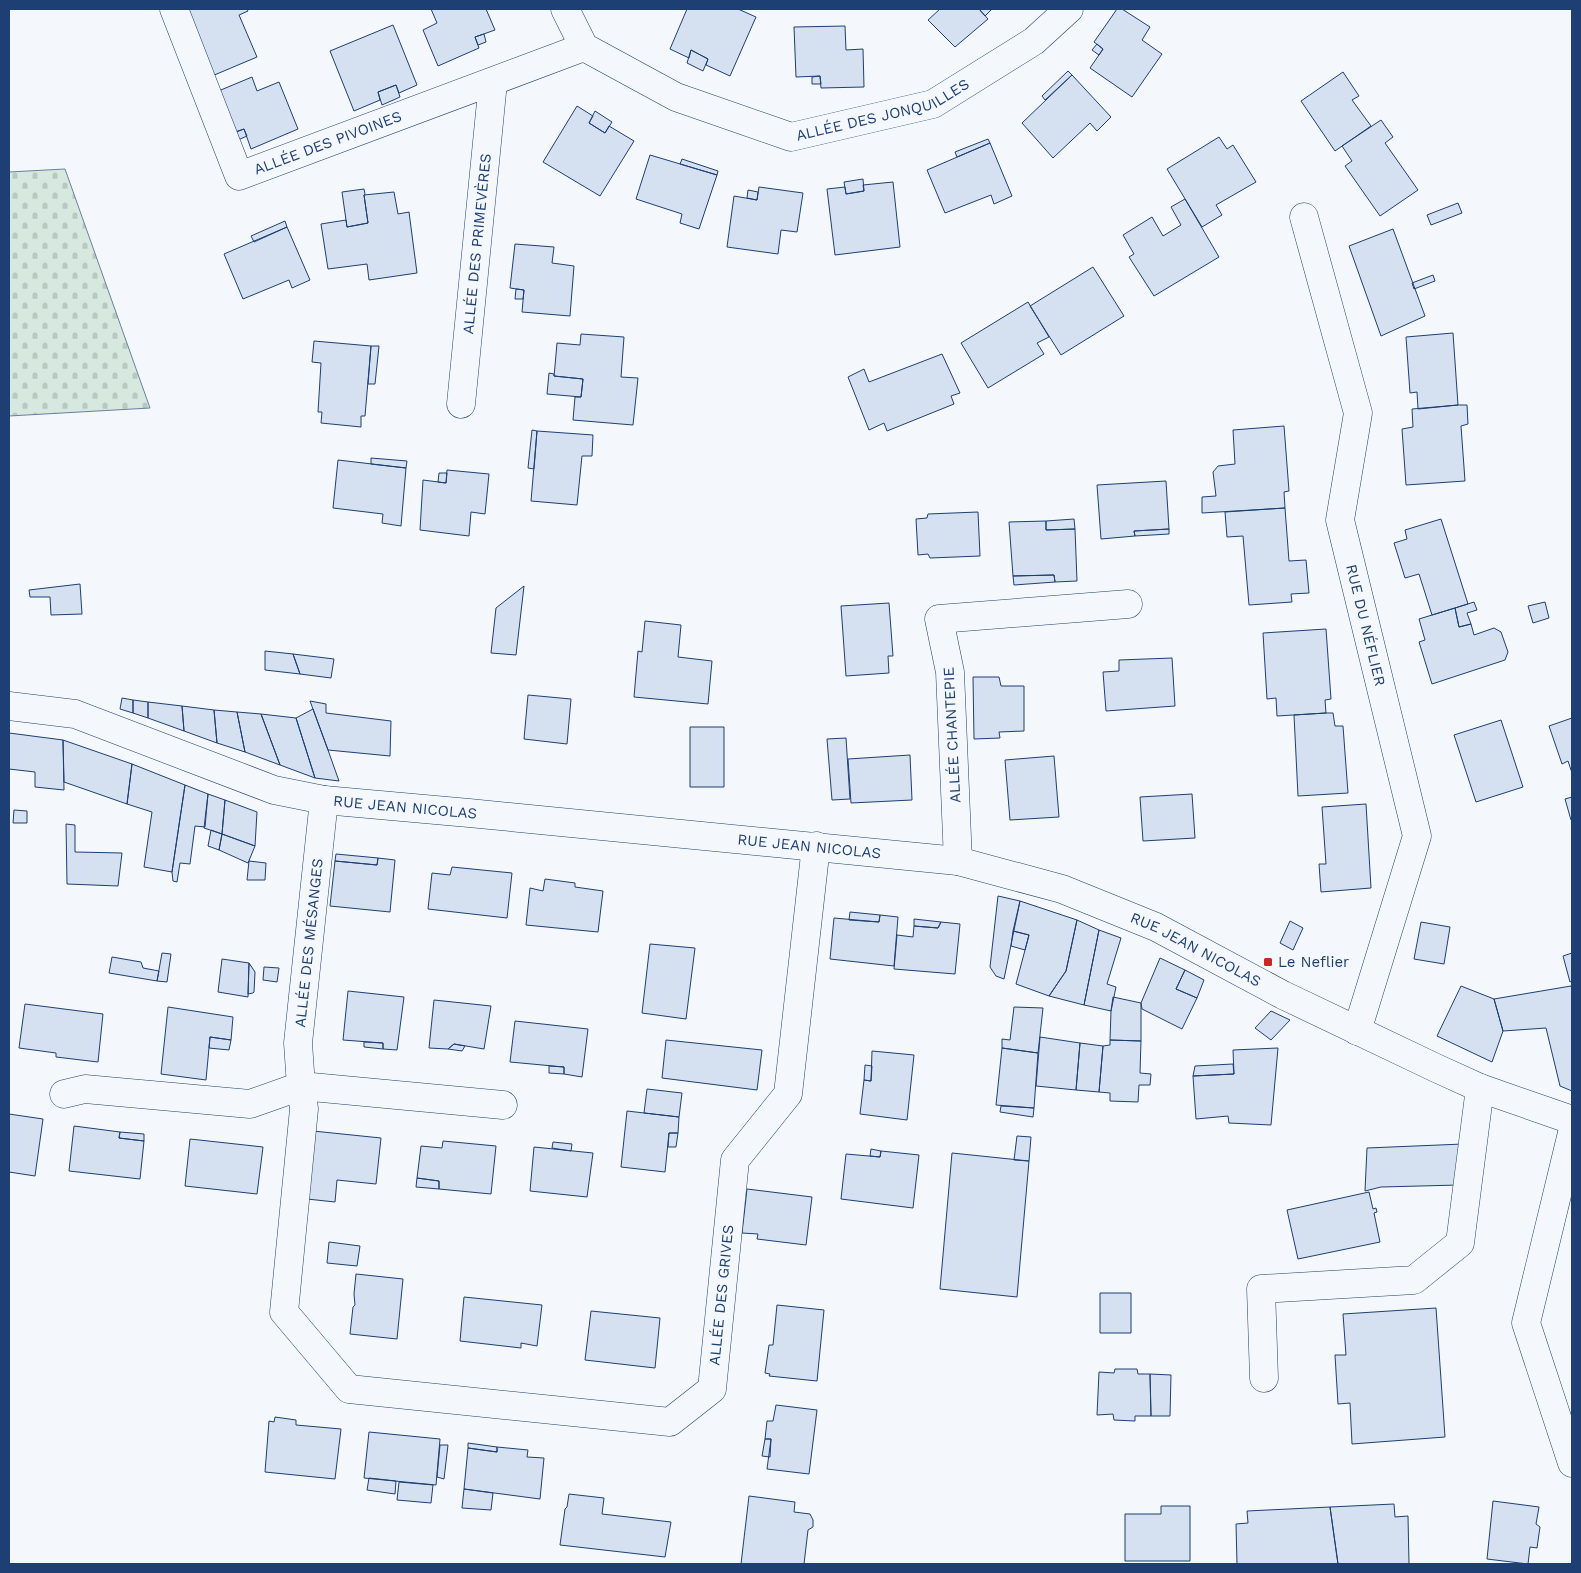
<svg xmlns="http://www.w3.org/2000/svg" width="1581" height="1573" viewBox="0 0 1581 1573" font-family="'Work Sans',sans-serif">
<defs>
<pattern id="cemetery-stones" width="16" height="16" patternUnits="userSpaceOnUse" patternTransform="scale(1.25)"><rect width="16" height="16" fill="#d7e8df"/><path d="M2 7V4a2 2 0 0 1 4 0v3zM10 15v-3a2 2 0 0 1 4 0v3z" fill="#b8c8c3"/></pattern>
</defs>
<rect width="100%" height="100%" fill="#f4f7fb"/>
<path fill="url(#cemetery-stones)" stroke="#687fa3" d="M65 169 150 408 9 416V172Z"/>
<path fill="#d5e0f0" stroke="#1d3f73" d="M192 9H247L248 11 239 15 257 57 212 76 186 11Z
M431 9H486L495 30 475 37 479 48 438 66 423 30 437 23Z
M687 9H738L756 17 730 76 706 65 708 59 691 50 689 58 670 49Z
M940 9H979L988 19 955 47 928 20Z
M979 9H989L991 10 985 16Z
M1117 9H1122L1150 27 1142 40 1162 54 1132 97 1090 68 1103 49 1094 42Z
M393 25 417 85 399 93 396 85 378 92 380 100 354 111 330 51Z
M845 26 846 50 863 49 864 87 821 88 820 76 796 77 794 27Z
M484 34 486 42 478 45 475 37Z
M1097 44 1103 49 1099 55 1092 50Z
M691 50 708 59 703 71 687 63Z
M1068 71 1072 75 1045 100 1042 96Z
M1343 72 1359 96 1352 100 1371 126 1335 151 1301 101Z
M1072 75 1111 117 1097 131 1090 123 1053 158 1022 123Z
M820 76 821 84H812V77Z
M252 77 257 91 279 82 298 129 251 149 244 129 231 134 216 92Z
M396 85 400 97 382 105 378 92Z
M577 106 593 116 589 123 605 133 609 126 634 141 600 196 543 162Z
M595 111 612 122 605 133 589 123Z
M1381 120 1393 137 1385 143 1418 190 1380 216 1345 166 1352 161 1342 146Z
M244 129 247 136 238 140 235 132Z
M1219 137 1227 149 1233 145 1256 182 1216 205 1222 215 1202 227 1167 169Z
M988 139 990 143 957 157 955 152Z
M990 143 1012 196 994 204 991 195 945 213 927 170Z
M650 155 717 175 699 229 680 223 682 214 636 199Z
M682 159 718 171 717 175 680 164Z
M863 179 864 191 846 194 844 182Z
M893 182 900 247 835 255 827 189 845 187 846 194 864 191 863 185Z
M759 187 803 193 797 232 781 230 778 254 727 247 734 196 757 200Z
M364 189 365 194 364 195 368 223 347 227 342 192Z
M748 190 758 192 757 200 747 198Z
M394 192 398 214 409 212 417 273 369 280 367 264 328 269 321 224 346 220 347 227 368 223 364 195Z
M1185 199 1219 257 1154 296 1129 257 1134 254 1123 235 1152 217 1163 236 1181 225 1171 207Z
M1458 203 1462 213 1431 225 1427 215Z
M285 221 287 227 254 242 251 236Z
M287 227 310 280 292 288 289 280 243 299 224 254Z
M1393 229 1425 316 1381 336 1349 246Z
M515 244 554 247 552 263 574 266 570 316 522 312 524 290 510 288Z
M1093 267 1124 316 1061 355 1030 306Z
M1433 275 1435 281 1414 289 1412 283Z
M516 289 524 290 523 299H515Z
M1028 302 1049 337 1037 343 1044 354 988 388 961 343Z
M1453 333 1458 405 1418 409 1417 392 1410 393 1406 337Z
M581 334 624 337 621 377 638 378 633 425 573 420 575 397H581L583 379 554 376 555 366 557 343 580 345Z
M314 341 371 346 365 416H361V427L321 423 322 412H318L321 363 312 362Z
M371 346H379L375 384H368Z
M942 354 960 393 951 396 954 404 887 431 884 423 869 430 848 377 864 369 869 382Z
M549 373 554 374V376L583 379 581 397 547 394Z
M1458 405H1467L1468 424 1461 426 1465 481 1406 485 1402 429 1413 427 1412 409Z
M1284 426 1289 491 1284 492 1285 508 1202 513V497L1216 496 1213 472 1218 466 1235 464 1233 430Z
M532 430 537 431 534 469 528 468Z
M537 431 593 435 592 456H582L577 505 531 501Z
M371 458 407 461 406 468 371 464Z
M338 460 406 468 401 526 382 523 383 514 333 508Z
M447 470 489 474 485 514 471 512 469 536 420 530 423 480 446 483Z
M439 473H447L446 483 438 482Z
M1166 481 1169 529 1134 531 1135 536 1101 539 1097 485Z
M1285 508 1289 561 1306 560 1309 593 1291 594 1292 602 1249 605 1243 536 1227 537 1225 512Z
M978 512 980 556 930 558 928 554 918 555 916 519 927 518 928 514Z
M1074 519 1075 529 1046 530V521Z
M1441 519 1468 604 1432 615 1419 574 1405 578 1394 543 1407 539 1405 530Z
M1046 521V530L1075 529 1077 581 1055 582 1054 575 1013 576 1009 522Z
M1169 529V534L1135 536 1134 531Z
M1054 575 1055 582 1014 585 1013 576Z
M80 584 82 614 51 615 50 597H30L29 590Z
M524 586 516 655 491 653 496 608Z
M1474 602 1477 610 1467 613 1471 624 1459 627 1455 608Z
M1545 602 1549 618 1533 623 1528 606Z
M889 603 893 656H888L889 673 846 676 841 606Z
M1455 608 1459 627 1471 624 1474 635 1494 628 1501 632 1508 652 1505 660 1432 684 1419 642 1425 640 1419 619Z
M645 621 681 625 678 657 712 661 708 704 634 697 638 651 642 652Z
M1326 629 1331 699 1325 700 1326 713 1277 716 1276 698 1267 699 1263 633Z
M265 651 293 654 300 674 265 670Z
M293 654 334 659 331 678 300 674Z
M1172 658 1175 706 1106 711 1103 672 1119 671V660Z
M973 677H999L1001 686H1024V731L999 732 1000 738 974 739Z
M528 695 571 699 567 744 524 739Z
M122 698 133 700V713L120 709Z
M133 700 148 702V718L133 713Z
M310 701 326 704V713L391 721 390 756 328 750Z
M148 702 182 706 184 731 148 718Z
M182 706 214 710 217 743 184 731Z
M313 709 328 750 339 781 315 778 296 718Z
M214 710 237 712 245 752 217 743Z
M237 712 261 714 280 765 245 752Z
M1326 713H1333L1335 726H1343L1348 793 1298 796 1294 715Z
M261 714 296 718 315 778 280 765Z
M1572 718V773L1568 761 1562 764 1549 726Z
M1501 720 1523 787 1476 802 1454 735Z
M690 727H724V787H690Z
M9 733 63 740 64 790 35 787V772L9 769Z
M846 738 850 799 832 800 827 739Z
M63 740 132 764 127 804 64 782Z
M910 755 912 800 851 803 848 759Z
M1054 756 1059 817 1010 820 1005 760Z
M132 764 185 785 172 872 144 867 152 812 127 804Z
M185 785 208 794 205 827 195 826 190 864 180 863 177 882 173 881 172 872Z
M208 794 225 800 222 834 204 828Z
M1192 794 1195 838 1143 841 1140 797Z
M1572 797V820H1571L1565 799Z
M225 800 257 812 255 846 222 834Z
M1366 804 1371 888 1321 892 1319 864H1326L1322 807Z
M14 810 27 811V823H13Z
M66 824 75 825V852L122 853 118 886 67 884Z
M211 830 222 834 219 850 208 846Z
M222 834 255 846 248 863 219 850Z
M336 854 378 858 377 865 335 861Z
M378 858 395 860 390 912 330 906 335 861 377 865Z
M249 861 266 863 265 880H247Z
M452 867 512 873 507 918 428 909 432 873 450 875Z
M545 879 575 883V887L603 891 598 932 526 925 530 888 543 891Z
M998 896 1020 901 1004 979 996 976 990 967Z
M1020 901 1077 920 1066 971 1049 996 1016 984 1029 935 1013 931Z
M850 912 880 915 879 922 849 920Z
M880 915 898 917 894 966 830 959 834 918 879 922Z
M914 919 941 922 938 928 914 926Z
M1077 920 1099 930 1084 1005 1049 996 1066 971Z
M1290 921 1303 928 1293 950 1280 943Z
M941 922 960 924 955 974 894 969 897 935 913 937 914 926 938 928Z
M1421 922 1450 927 1444 964 1414 959Z
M1099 930 1121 938 1107 984 1116 987 1111 1011 1084 1005Z
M1013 931 1029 935 1025 950 1011 946Z
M650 944 695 948 686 1019 642 1013Z
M162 953 171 954 167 982 157 981Z
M1572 953V981L1570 982 1563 956Z
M112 957 141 962 143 968 159 971 157 981 109 973Z
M1160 958 1185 970 1176 989 1197 998 1182 1029 1142 1009 1141 1003Z
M222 959 249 963 248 997 218 992Z
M249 963 255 972 254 992 253 993 248 994Z
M264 967 279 968 277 982 263 980Z
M1185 970 1204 980 1197 998 1176 989Z
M1461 986 1494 999 1503 1031 1492 1062 1437 1036Z
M1571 986 1572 988V1091L1560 1086 1546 1028 1503 1031 1494 999Z
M348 991 404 997 397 1050 383 1049V1043L343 1040Z
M1113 997 1141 1003V1041L1110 1040 1111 1011Z
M434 1000 491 1006 484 1049 454 1044 448 1049 429 1048Z
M25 1004 103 1014 98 1062 56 1057V1053L19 1048Z
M168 1007 233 1017 231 1040 210 1037 206 1080 161 1074Z
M1014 1007 1043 1008 1038 1053 1002 1048V1039L1010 1040Z
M1271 1011 1290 1020 1271 1040 1255 1028Z
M515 1021 588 1029 582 1077 564 1074V1067L510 1062Z
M210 1037 231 1040 229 1050 209 1048Z
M1040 1037 1080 1043 1076 1090 1036 1086Z
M666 1040 762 1050 757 1090 662 1078Z
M1110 1040 1141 1041 1140 1073 1151 1074 1150 1085H1139L1138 1102 1110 1101V1093L1099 1092 1103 1046 1110 1045Z
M364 1042 383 1043V1049L364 1047Z
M1080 1043 1103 1046 1099 1092 1076 1090Z
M454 1044 465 1046 462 1051 448 1049Z
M1002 1048 1038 1053 1034 1108 996 1105Z
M1278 1048 1271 1125 1229 1123 1228 1116 1196 1119 1193 1076 1234 1074 1233 1050Z
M872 1051 914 1055 907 1120 860 1114 864 1080 871 1081Z
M1233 1064 1234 1074 1193 1076 1195 1066Z
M865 1065 872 1066 871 1081 864 1080Z
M549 1066 564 1067V1074L549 1073Z
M647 1089 682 1093 679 1117 644 1113Z
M1001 1106 1034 1108 1033 1117 1000 1112Z
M627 1111 679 1117 678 1133H669L665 1172 621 1167Z
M9 1114 43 1119 35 1176 9 1172Z
M74 1126 120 1132 119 1138 144 1141 140 1179 69 1171Z
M313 1131 381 1138 376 1184 337 1180 335 1202 307 1199Z
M120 1132 144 1134V1141L119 1138Z
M669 1133H678L676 1147H668Z
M1017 1136 1031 1137 1029 1161 1014 1160Z
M190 1139 263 1147 257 1194 185 1186Z
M443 1141 496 1146 491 1194 439 1189V1181L417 1178 421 1146 442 1148Z
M553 1142 572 1144 571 1151 552 1148Z
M1463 1144 1459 1185 1381 1187 1365 1191 1367 1148Z
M534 1147 593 1153 587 1197 530 1191Z
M871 1149 881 1151 880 1157 870 1156Z
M881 1151 919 1155 913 1208 841 1199 846 1154 880 1157Z
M952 1153 1029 1161 1017 1297 940 1289Z
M417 1178 439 1181V1189L416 1187Z
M747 1189 812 1197 806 1245 757 1239 758 1234 742 1233Z
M1369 1192 1373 1209 1376 1208 1377 1212 1374 1213 1380 1242 1298 1259 1287 1210Z
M329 1242 360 1246 357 1266 327 1263Z
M356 1274 403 1279 397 1339 350 1334 353 1307 355 1305 354 1294Z
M1100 1293H1131V1333H1100Z
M464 1297 542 1305 537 1346 521 1343V1348L460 1341Z
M777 1305 824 1310 817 1381 769 1376 770 1374 765 1373 769 1345H773Z
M1436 1308 1445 1437 1352 1444 1350 1403 1338 1404 1335 1355H1346L1343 1314Z
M591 1311 660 1318 655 1368 585 1360Z
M1115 1369H1137L1138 1374H1150L1151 1416H1135V1421L1114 1420 1113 1414 1097 1415 1099 1372 1114 1373Z
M1150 1374 1171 1375 1170 1416H1151Z
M776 1405 817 1410 809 1474 767 1469 771 1439H765L767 1421H773Z
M275 1417 296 1420V1425L341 1429 335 1479 265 1472 269 1421 274 1422Z
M369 1432 440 1439 436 1485 364 1478Z
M765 1439H771L770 1457 762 1456Z
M468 1443 497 1447V1452L468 1448Z
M440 1445H448L444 1479 437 1477Z
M497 1447 528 1450 527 1457 544 1458 540 1499 464 1489 468 1448 497 1452Z
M369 1478 396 1481 395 1494 367 1490Z
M399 1482 433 1485 431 1503 397 1500Z
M464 1489 493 1493 491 1510 462 1508Z
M569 1494 604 1498 602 1514 671 1522 665 1557 560 1545 565 1509 567 1507Z
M749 1496 795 1502 794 1512 810 1514 813 1520V1527L808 1530 804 1564H741Z
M1493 1501 1539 1507 1536 1524 1540 1527 1537 1548 1530 1547 1528 1564 1487 1559Z
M1394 1504 1395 1517 1408 1516 1409 1564H1338L1330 1507Z
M1161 1506H1190V1561H1125V1514H1161Z
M1330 1507 1338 1564H1237L1236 1524 1248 1523 1247 1511Z"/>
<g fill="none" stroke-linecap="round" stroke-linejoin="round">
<defs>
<g id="minor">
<path id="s1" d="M174 9 239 176 584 47"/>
<path id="s2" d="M565 9 584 47 676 97 791 137 933 104 1034 41 1069 9"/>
<path id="s3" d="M1304 217 1358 413 1340 520 1417 836 1357 1031"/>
<path id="s4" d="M461 404 493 82"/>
<path id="s5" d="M9 706 75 714 274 790 324 800 469 813 958 861 1062 889 1156 927 1283 995 1436 1068 1480 1088 1572 1120"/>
<path id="s6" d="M324 800 298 1043 301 1086 304 1109 284 1312 349 1389 670 1422 712 1389 735 1160 788 1094 816 846"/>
<path d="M958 861 950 672 939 619 1128 604"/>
<path d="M64 1094 85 1089 250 1104 301 1086 503 1105"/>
<path d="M1572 1133 1526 1323 1572 1463"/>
<path d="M1264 1378 1261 1289 1414 1280 1460 1243 1480 1088"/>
</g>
</defs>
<use href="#minor" stroke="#1d3f73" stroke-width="29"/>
<use href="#minor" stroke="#f4f7fb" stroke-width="28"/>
</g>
<rect fill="#c62828" stroke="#f4f7fb" stroke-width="2" x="1263" y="957" width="10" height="10" rx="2.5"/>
<g text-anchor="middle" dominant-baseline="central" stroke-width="4" stroke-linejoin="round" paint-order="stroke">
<g font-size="15" fill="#1d3f73" stroke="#f4f7fb">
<text stroke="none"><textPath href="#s2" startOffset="365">ALLÉE DES JONQUILLES</textPath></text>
<text stroke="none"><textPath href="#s1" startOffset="274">ALLÉE DES PIVOINES</textPath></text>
<text stroke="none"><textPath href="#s4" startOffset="161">ALLÉE DES PRIMEVÈRES</textPath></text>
<text stroke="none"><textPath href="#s3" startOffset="420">RUE DU NÉFLIER</textPath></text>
<text transform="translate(952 735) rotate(-93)">ALLÉE CHANTEPIE</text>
<text stroke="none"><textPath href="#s5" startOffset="412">RUE JEAN NICOLAS</textPath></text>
<text stroke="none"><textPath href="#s5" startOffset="818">RUE JEAN NICOLAS</textPath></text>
<text transform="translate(309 943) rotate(-84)">ALLÉE DES MÉSANGES</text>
<text stroke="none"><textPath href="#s5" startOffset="1222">RUE JEAN NICOLAS</textPath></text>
<text stroke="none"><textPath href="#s6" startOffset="1086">ALLÉE DES GRIVES</textPath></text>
</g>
<g font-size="15" fill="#1d3f73" stroke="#f4f7fb" text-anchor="start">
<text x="1278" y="962">Le Neflier</text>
</g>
</g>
<rect width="1581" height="1573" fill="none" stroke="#1d3f73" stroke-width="20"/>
</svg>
